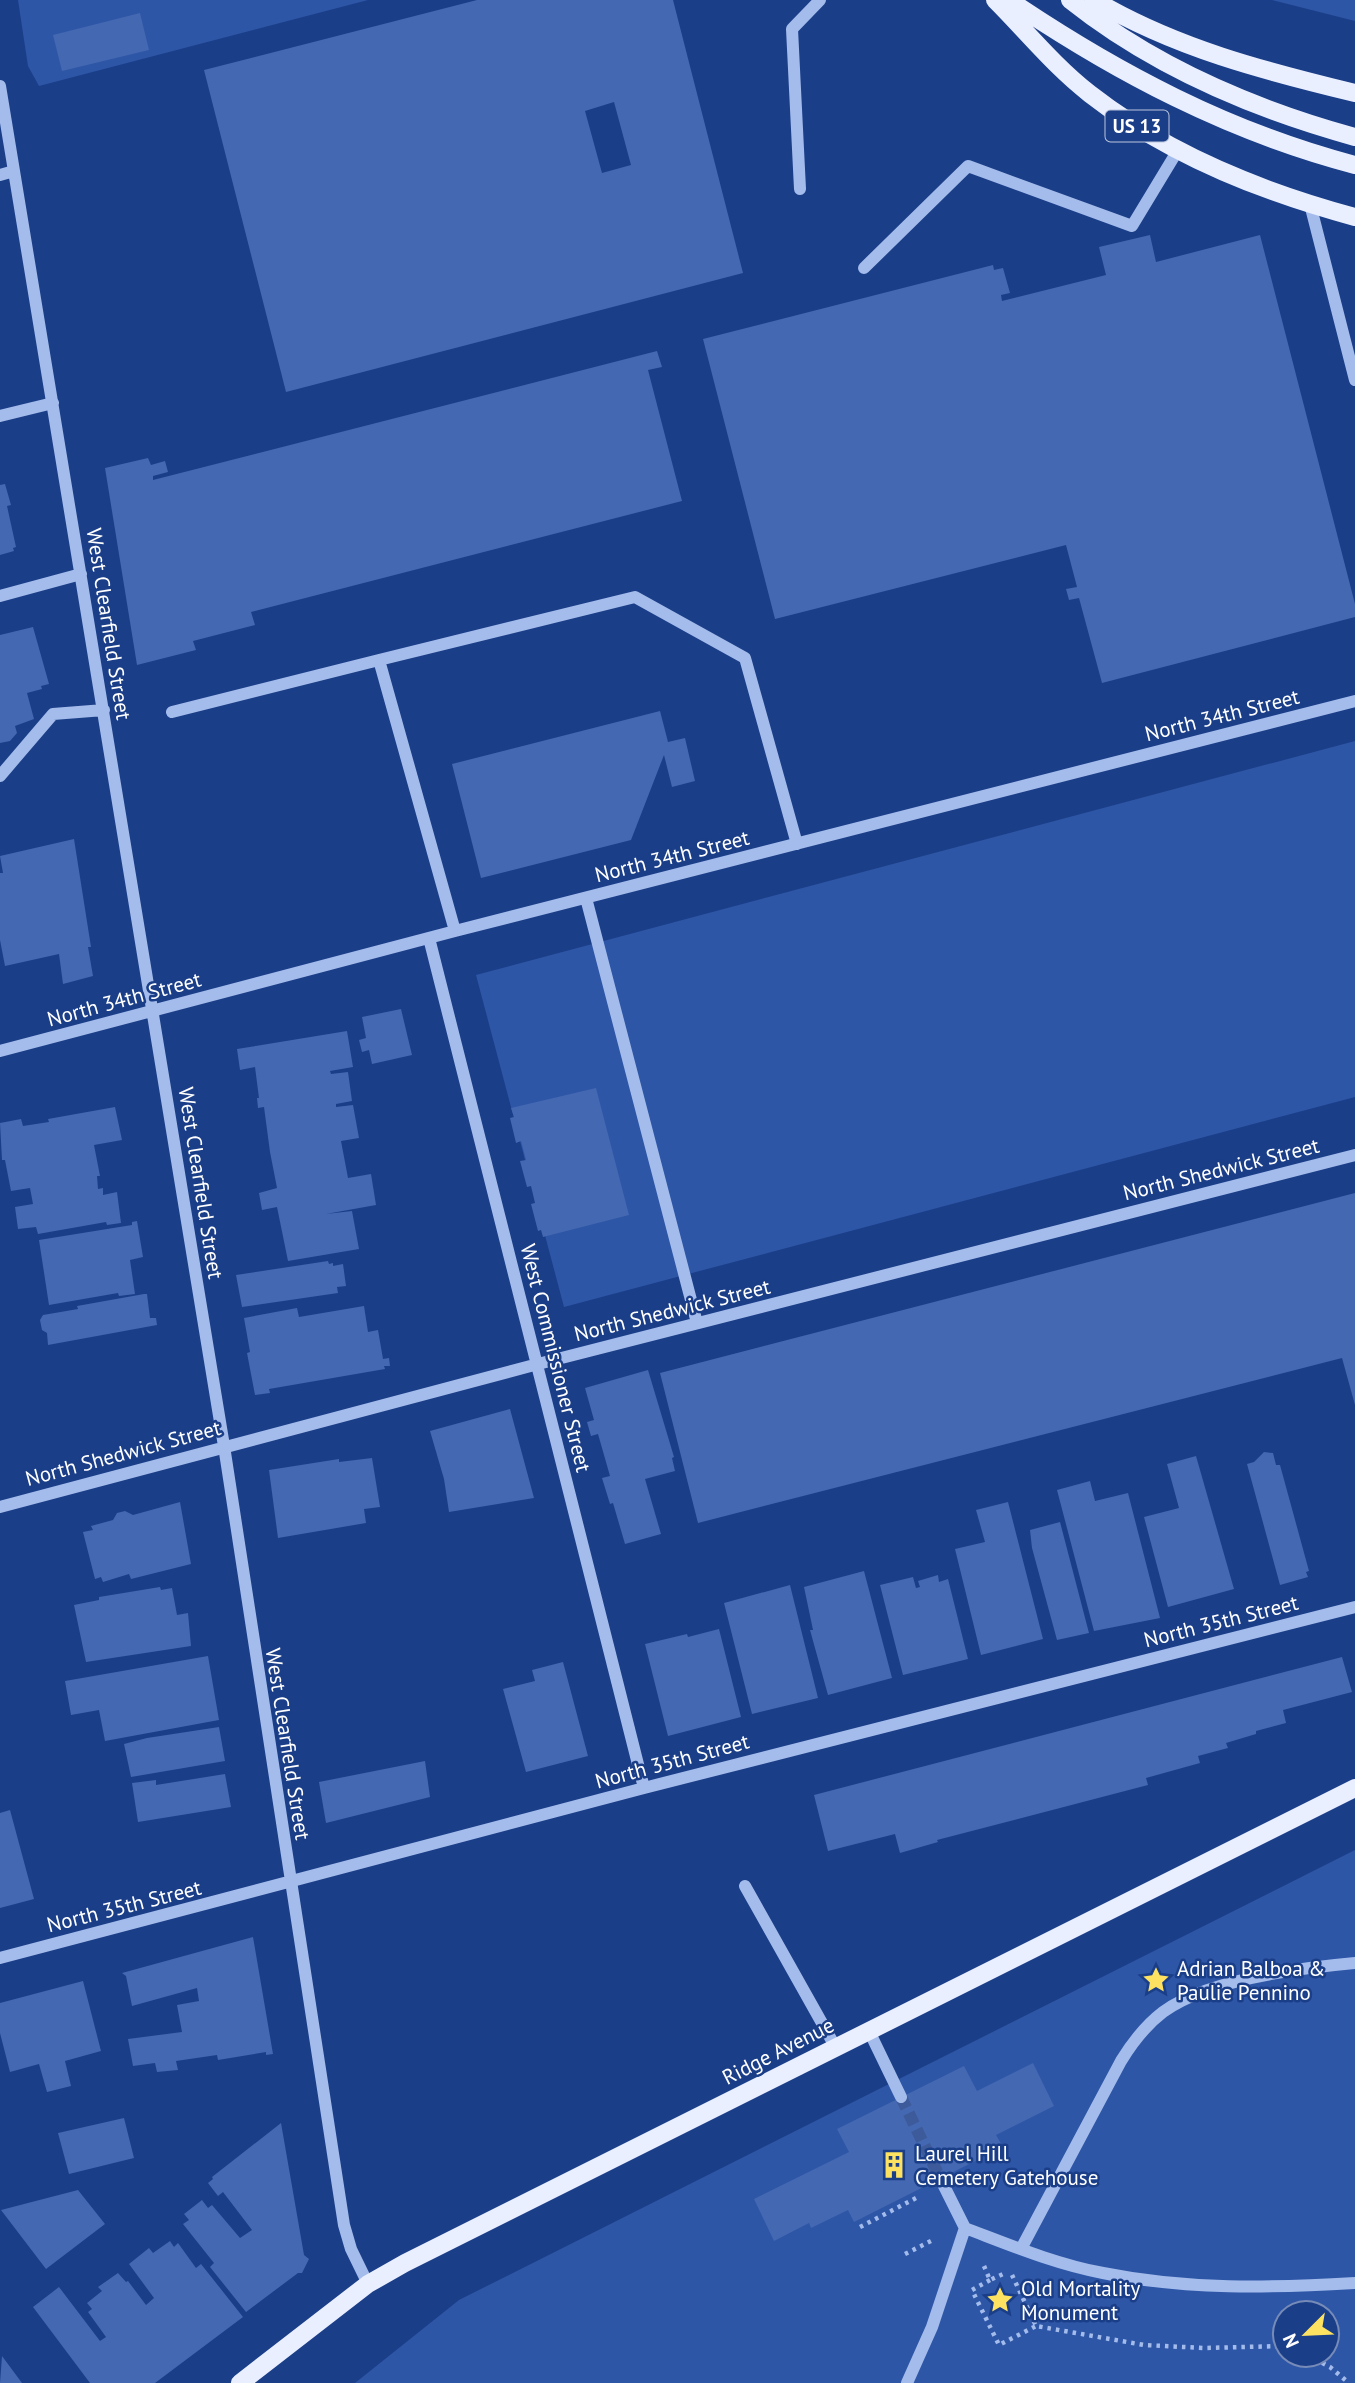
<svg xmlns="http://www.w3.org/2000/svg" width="1355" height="2383" viewBox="0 0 1355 2383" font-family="'PT Sans',sans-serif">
<rect width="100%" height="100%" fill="#1b3e88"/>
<path fill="#2e56a6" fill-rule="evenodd" d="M18 0H368L39 86 28 66Z
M1272 0H1355V21Z
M1355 741V1097L564 1307 476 975Z
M1355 1850V2383H355L459 2300ZM1285 2313H1327V2355H1285Z"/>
<path fill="#4468b1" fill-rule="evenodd" d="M477 0H673L743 273 286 392 204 70ZM614 102 631 165 602 173 585 111Z
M140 13 149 50 62 71 53 35Z
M1150 235 1156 262 1260 235 1355 604V617L1102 683 1079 598 1069 600 1066 589 1077 587 1066 545 775 619 703 339 993 265 994 270 1003 268 1010 293 1001 295 1002 301 1106 275 1099 247Z
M657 351 662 367 648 370 682 501 251 612 255 625 193 641 196 650 137 665 105 468 148 458 151 465 165 461 168 472 153 476V480Z
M5 484 11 505 7 506 16 547 13 548 14 551 0 555V485Z
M33 627 49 684 41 686 42 689 27 693 34 719 15 726 17 733 10 741 0 743V635Z
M660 711 668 742 685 738 695 781 672 787 664 755 631 840 481 878 452 764Z
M74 839 91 947H88L93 976 63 984 59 954 5 966 0 940V873H3L0 856Z
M401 1009 412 1055 372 1064 369 1050 362 1052 359 1040 366 1038 362 1017Z
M347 1031 353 1067 330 1071 331 1074 348 1072 352 1101 336 1104V1107L353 1105 359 1138 341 1141 348 1178 371 1174 376 1205 326 1214 352 1211 359 1249 288 1261 277 1207 262 1210 259 1193 277 1188 270 1152 264 1107 258 1108 257 1098H259L255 1067 240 1070 237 1049Z
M596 1088 629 1215 543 1237 541 1230 538 1231 531 1204 535 1203 531 1186 527 1187 520 1161 526 1160 521 1141 516 1143 510 1118 514 1117 511 1108Z
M115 1107 122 1140 94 1145 100 1176H97L98 1189 103 1188V1195L117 1192 121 1223 107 1225 106 1222 38 1234 36 1227 18 1229 15 1207 33 1204 30 1188 11 1191 5 1160H2L0 1123 21 1119 23 1126 49 1122 48 1119Z
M1355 1193V1405L1342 1358 698 1523 660 1373Z
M137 1221 143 1257 130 1260 135 1294 119 1296 118 1293 49 1305 39 1240 132 1225V1222Z
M328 1261 329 1264 333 1263V1266L343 1264 346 1286 337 1287 338 1293 242 1307 236 1275Z
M144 1294H147L150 1318H156L157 1325 48 1345 47 1333 42 1330 40 1320 43 1315 78 1309 77 1306Z
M364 1306 368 1332 378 1330 383 1359 389 1358 390 1366H384L385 1369 269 1389 270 1393 255 1395 247 1353 250 1352 244 1318 297 1308 299 1317Z
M648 1370 674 1457 672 1458 675 1471 645 1479 661 1534 625 1544 613 1503 610 1504 602 1478 610 1476 598 1434 591 1436 587 1422 594 1420 585 1388Z
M510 1409 534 1498 449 1512 444 1479 430 1431Z
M1264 1452 1273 1453 1276 1465H1280L1309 1571 1306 1572 1308 1577 1280 1585 1247 1464 1254 1462Z
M1196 1456 1234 1589 1168 1607 1144 1517 1179 1508 1167 1464Z
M372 1458 380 1507 364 1509 366 1523 278 1538 269 1470 339 1459V1462Z
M1090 1481 1095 1501 1128 1493 1160 1618 1094 1631 1057 1490Z
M180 1502 191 1564 131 1579 129 1574 103 1582 101 1577 95 1579 83 1532 93 1530 91 1526 113 1520 117 1513 125 1511 133 1515Z
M1008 1502 1043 1639 981 1655 955 1549 985 1542 976 1510Z
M1060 1522 1089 1633 1057 1640 1032 1548 1030 1530Z
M864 1571 892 1678 828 1695 810 1630H813L804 1587Z
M938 1575 939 1582 948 1579 968 1659 903 1675 880 1585 913 1577 916 1588 920 1587 918 1581Z
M790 1585 818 1698 752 1714 724 1603Z
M160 1587 161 1590 172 1588 177 1615 188 1613 191 1646 86 1662 74 1605 99 1600V1597Z
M719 1629 741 1717 668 1736 645 1644 687 1634 688 1637Z
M208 1656 219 1720 105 1741 99 1710 71 1715 65 1681Z
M1342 1657 1352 1692 1283 1710 1286 1723 1256 1731V1734L1226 1743 1228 1748 1198 1756 1200 1763 1146 1778 1148 1785 937 1840 938 1842 900 1853 895 1834 828 1851 814 1795Z
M563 1662 588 1756 526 1772 503 1689 535 1681 532 1670Z
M219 1727 225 1761 131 1777 124 1744 147 1738Z
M425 1761 430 1797 326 1823 319 1782Z
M225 1774 231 1807 138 1822 132 1783 156 1780V1785Z
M10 1810 34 1899 0 1908V1813Z
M253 1937 273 2054 266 2055V2052L218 2060 217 2055 176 2061 178 2070 157 2072 155 2063 133 2066 128 2039 182 2032 177 2005 199 2001 197 1988 132 2006 126 1976 122 1973Z
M83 1981 101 2051 65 2061 71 2086 47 2092 39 2064 10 2072 0 2033V2003Z
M1033 2063 1054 2106 996 2135 1003 2147 854 2222 848 2210 811 2228 809 2223 774 2241 754 2199 849 2152 837 2129 964 2066 977 2091Z
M124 2118 134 2158 69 2174 58 2133Z
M281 2123 304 2255 309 2259 302 2273H298L246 2312 210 2267 214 2263 183 2224 189 2220 184 2214 202 2200 208 2208 212 2205 240 2238 252 2230 223 2192 218 2196 208 2183 213 2179 212 2177Z
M78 2190 105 2224 46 2269 1 2210Z
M170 2241 174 2247 178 2243 196 2268 201 2264 243 2317 155 2383H90L33 2307 59 2287 100 2341 106 2337 88 2312 92 2309 87 2303 102 2291 98 2287 118 2273 126 2282 128 2281 146 2305 154 2298 129 2264 149 2248 153 2253Z
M2 2356 22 2383H0Z"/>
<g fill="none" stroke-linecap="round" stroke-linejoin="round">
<path stroke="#3d5b9a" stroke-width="12" stroke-dasharray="12 6" stroke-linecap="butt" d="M901 2097 940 2178"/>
<path stroke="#a4bcec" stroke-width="4.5" stroke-dasharray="3.5 5" stroke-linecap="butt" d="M860 2227 918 2197
M905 2254 931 2241
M984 2266 990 2280 1003 2274
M1012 2275 1036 2326 1144 2345 1204 2348 1285 2346
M990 2280 972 2290 999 2345 1036 2326
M1307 2355 1330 2367 1349 2383"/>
<path stroke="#a4bcec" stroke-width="12" d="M0 86 224 1446 344 2225 351 2249 368 2284
M0 175 14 171
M800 189 792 29 820 0
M1310 204 1355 380
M864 268 968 166 1132 226 1178 150
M0 416 53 403
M0 596 81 574
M379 660 635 597 745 658 797 844
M172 712 379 660 455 931
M0 776 53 714 104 710
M586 898 697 1323
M429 938 644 1788
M0 1051 455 931 1355 701
M0 1507 538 1364 1355 1155
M745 1886 836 2048
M0 1958 644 1788 1355 1607
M869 2031 901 2097
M940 2178 965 2228C1010 2245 1055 2264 1103 2273 1187 2290 1270 2288 1355 2283
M1021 2249 1121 2061C1132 2043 1146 2025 1163 2012 1208 1979 1300 1968 1355 1963
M907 2383 932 2327 965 2228"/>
<path stroke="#e9efff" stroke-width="18" d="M995 0C1026 31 1055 67 1090 94 1167 154 1262 192 1355 217
M1009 0C1117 73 1229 132 1355 165
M1070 0C1153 66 1253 109 1355 137
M1094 0C1175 48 1264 71 1355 93
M240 2383 368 2284 405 2263 1355 1788"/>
</g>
<defs>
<symbol id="sight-bare" viewBox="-9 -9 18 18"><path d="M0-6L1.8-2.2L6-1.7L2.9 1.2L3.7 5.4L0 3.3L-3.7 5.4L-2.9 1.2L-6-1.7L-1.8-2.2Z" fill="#fde261" stroke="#1b3e88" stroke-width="2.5" paint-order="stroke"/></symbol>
<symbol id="building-bare" viewBox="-9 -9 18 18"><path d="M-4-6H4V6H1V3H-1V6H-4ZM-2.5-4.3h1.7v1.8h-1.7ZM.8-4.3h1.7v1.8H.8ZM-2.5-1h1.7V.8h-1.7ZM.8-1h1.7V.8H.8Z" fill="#fde261" stroke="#1b3e88" stroke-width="2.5" paint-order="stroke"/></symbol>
</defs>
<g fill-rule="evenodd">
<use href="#sight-bare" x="1137" y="1961" width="38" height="38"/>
<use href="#building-bare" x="875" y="2146" width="38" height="38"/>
<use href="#sight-bare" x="981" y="2281" width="38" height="38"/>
</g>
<g text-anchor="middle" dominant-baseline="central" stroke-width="5" stroke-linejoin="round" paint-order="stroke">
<rect fill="#1b3e88" stroke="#bbc5db" stroke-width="2" x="1105.5" y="110.5" width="63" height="31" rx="5"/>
<g font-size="19" font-weight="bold" fill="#fff">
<text x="1137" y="126">US 13</text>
</g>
<g font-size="21" fill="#fff" stroke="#1b3e88">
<text transform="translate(109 624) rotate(81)">West Clearfield Street</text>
<text transform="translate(1222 715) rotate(-14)">North 34th Street</text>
<text transform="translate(672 856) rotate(-14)">North 34th Street</text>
<text transform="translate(124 999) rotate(-15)">North 34th Street</text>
<text transform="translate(1221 1169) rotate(-14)">North Shedwick Street</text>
<text transform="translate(201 1183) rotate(81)">West Clearfield Street</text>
<text transform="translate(672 1310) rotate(-14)">North Shedwick Street</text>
<text transform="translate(556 1358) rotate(76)">West Commissioner Street</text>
<text transform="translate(123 1453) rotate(-15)">North Shedwick Street</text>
<text transform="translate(1221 1621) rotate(-14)">North 35th Street</text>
<text transform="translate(288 1744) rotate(81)">West Clearfield Street</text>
<text transform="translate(672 1761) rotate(-15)">North 35th Street</text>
<text transform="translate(124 1906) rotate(-14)">North 35th Street</text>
<text transform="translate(778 2051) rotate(-27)">Ridge Avenue</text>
</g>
<g font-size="21" fill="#fff" stroke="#1b3e88" text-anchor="start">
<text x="1177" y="1968">Adrian Balboa &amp;<tspan x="1177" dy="24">Paulie Pennino</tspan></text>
<text x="915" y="2153">Laurel Hill<tspan x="915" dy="24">Cemetery Gatehouse</tspan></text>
<text x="1021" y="2288">Old Mortality<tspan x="1021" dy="24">Monument</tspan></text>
</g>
</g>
<g transform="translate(1306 2334) rotate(246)"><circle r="33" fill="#1b3e88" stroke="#768bb8" stroke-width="2"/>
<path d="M0-5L12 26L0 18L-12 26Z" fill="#fde261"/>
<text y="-10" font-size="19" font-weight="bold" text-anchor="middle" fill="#ffffff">N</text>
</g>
</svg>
